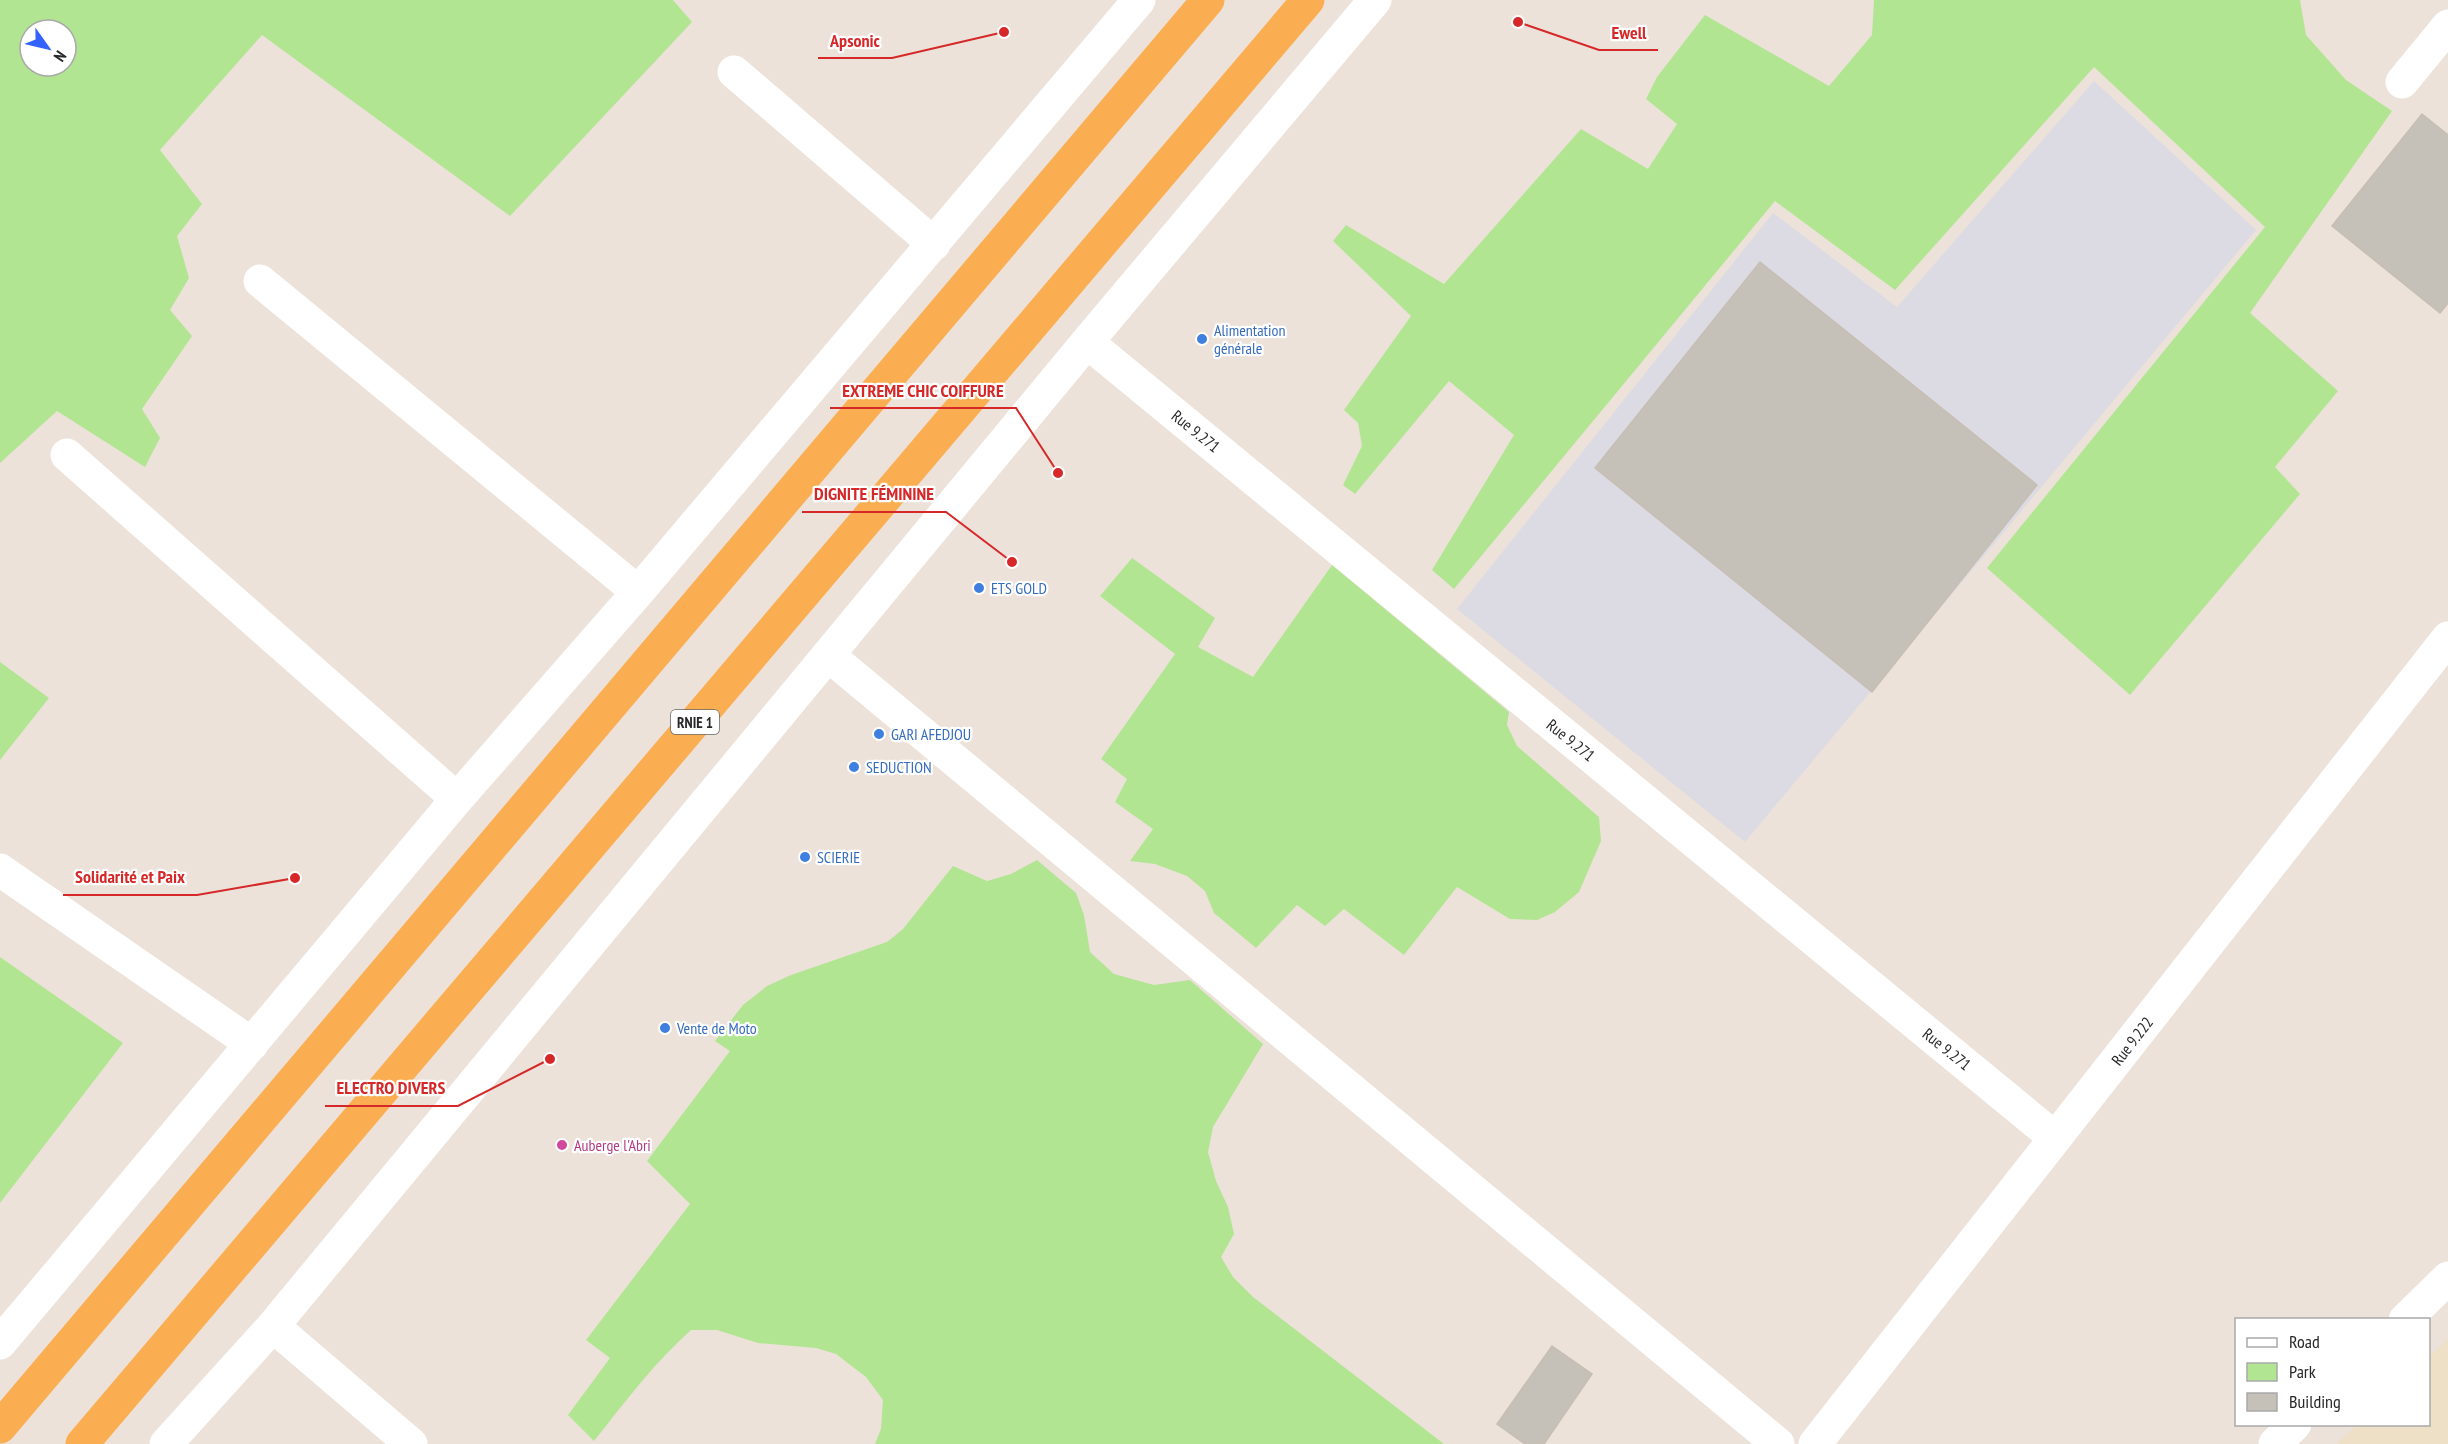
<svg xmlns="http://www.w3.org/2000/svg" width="2448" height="1444" viewBox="0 0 2448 1444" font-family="'PT Sans Narrow',sans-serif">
<rect width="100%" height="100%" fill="#ece2d9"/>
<path fill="#dcdae3" d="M2094 81 2256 230 1745 842 1457 609 1773 213 1897 307Z"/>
<path fill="#eee0c7" d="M2448 1339V1444H2336L2357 1425 2428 1424 2429 1357Z"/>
<path fill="#b2e592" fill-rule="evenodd" d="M0 0H673L692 22 510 216 262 35 160 150 202 204 177 236 189 278 170 310 192 336 142 409 160 438 145 467 57 411 0 463ZM30 30H66V66H30Z
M1874 0H2300L2306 35 2346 80 2392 111 2250 313 2338 391 2275 467 2300 494 2130 695 1987 568 2265 227 2094 67 1895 290 1775 201 1454 589 1432 570 1514 435 1449 381 1355 494 1343 485 1362 446 1358 423 1344 410 1411 316 1333 241 1346 225 1444 284 1581 129 1648 169 1677 124 1646 99 1657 77 1705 15 1829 86 1872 35Z
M1132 558 1215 618 1198 647 1253 677 1332 565 1509 712 1507 725 1517 746 1599 817 1601 841 1579 892 1555 912 1537 920 1510 919 1457 887 1404 955 1344 909 1325 926 1297 905 1256 948 1214 913 1205 891 1187 876 1155 864 1130 861 1153 829 1115 802 1127 779 1101 759 1175 654 1100 596Z
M0 662 49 698 0 760Z
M1037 860 1076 893 1084 915 1090 952 1114 974 1154 985 1190 980 1263 1044 1213 1127 1208 1152 1216 1181 1228 1207 1234 1234 1221 1257 1233 1277 1253 1297 1444 1444H875L881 1429 883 1400 866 1377 836 1354 816 1348 758 1343 717 1330H691C654 1363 625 1402 594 1441L568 1415 610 1358 586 1340 690 1204 647 1161 730 1051 715 1041 743 1005 767 986 791 975 887 942 903 929 953 866 987 881 1011 874Z
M0 957 123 1043 0 1203Z"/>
<path fill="#c6c1b8" stroke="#c7beb3" stroke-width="1.5" d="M2422 114 2448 135V303L2440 313 2332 226Z
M1760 262 2037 485 1872 692 1595 468Z
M1552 1346 1592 1374 1544 1444H1525L1497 1424Z"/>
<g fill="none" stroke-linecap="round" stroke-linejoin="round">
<path stroke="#fff" stroke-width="33" d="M734 72 934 244
M2402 82 2448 26
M260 281 638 592
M1087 342 2055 1138
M67 455 457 799
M828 655 1778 1444
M0 870 252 1044
M2405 1320 2448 1278
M273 1326 411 1444
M0 1343 457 799 638 592 1139 0
M166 1444 273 1326 1087 342 1375 0
M1815 1444 2448 638
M2275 1444 2295 1424"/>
<path stroke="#fbae51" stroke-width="33" d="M0 1427 1208 0
M82 1444 1308 0"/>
</g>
<g fill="#3f7fe0" stroke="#fff" stroke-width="2">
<circle cx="1202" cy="339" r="6"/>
<circle cx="979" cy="588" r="6"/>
<circle cx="879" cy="734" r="6"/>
<circle cx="854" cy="767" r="6"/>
<circle cx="805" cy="857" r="6"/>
<circle cx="665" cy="1028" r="6"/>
</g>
<circle fill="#d1479c" stroke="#fff" stroke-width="2" cx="562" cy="1145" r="6"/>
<g text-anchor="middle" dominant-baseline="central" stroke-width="4.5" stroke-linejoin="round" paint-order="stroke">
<rect fill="#fff" stroke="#686868" stroke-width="1.5" x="671" y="710" width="48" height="24" rx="4.5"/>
<g font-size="15" font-weight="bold" fill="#282828">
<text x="695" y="722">RNIE 1</text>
</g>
<g font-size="16" fill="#366cbe" stroke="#fff" text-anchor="start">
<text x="1214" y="330">Alimentation<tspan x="1214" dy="18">générale</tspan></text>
<text x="991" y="588">ETS GOLD</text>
<text x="891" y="734">GARI AFEDJOU</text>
<text x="866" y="767">SEDUCTION</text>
<text x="817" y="857">SCIERIE</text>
<text x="677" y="1028">Vente de Moto</text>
</g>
<g font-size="16" fill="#282828" stroke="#fff">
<text transform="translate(1196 431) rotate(39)">Rue 9.271</text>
<text transform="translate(1571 740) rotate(39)">Rue 9.271</text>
<text transform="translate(2132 1041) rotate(-52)">Rue 9.222</text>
<text transform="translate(1947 1049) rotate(39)">Rue 9.271</text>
</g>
<g font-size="16" fill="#b23c85" stroke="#fff" text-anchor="start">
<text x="574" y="1145">Auberge l'Abri</text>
</g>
</g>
<path fill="none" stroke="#d62828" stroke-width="2" d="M1518 22L1599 50H1658M1004 32L892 58H818M1058 473L1016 408H830M1012 562L946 512H802M295 878L197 895H63M550 1059L458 1106H325"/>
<g fill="#d62828" stroke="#fff" stroke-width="2">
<circle cx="1518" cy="22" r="6"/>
<circle cx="1004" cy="32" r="6"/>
<circle cx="1058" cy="473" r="6"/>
<circle cx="1012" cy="562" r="6"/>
<circle cx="295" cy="878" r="6"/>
<circle cx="550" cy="1059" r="6"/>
</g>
<g font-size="18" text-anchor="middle" font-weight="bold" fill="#d62828" stroke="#fff" stroke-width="4.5" stroke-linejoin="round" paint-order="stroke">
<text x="1629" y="39">Ewell</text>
<text x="855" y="47">Apsonic</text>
<text x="923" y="397">EXTREME CHIC COIFFURE</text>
<text x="874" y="500">DIGNITE FÉMININE</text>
<text x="130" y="883">Solidarité et Paix</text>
<text x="391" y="1094">ELECTRO DIVERS</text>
</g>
<rect x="2235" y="1318" width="195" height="108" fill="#ffffff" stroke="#a9a9a9" stroke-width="1.5"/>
<rect x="2247" y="1338" width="30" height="9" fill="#ffffff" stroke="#a9a9a9" stroke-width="1.5"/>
<text x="2289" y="1348" font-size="18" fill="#282828">Road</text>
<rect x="2247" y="1363" width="30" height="18" fill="#b2e592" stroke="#a9a9a9" stroke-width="1.5"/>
<text x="2289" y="1378" font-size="18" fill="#282828">Park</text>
<rect x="2247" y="1393" width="30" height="18" fill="#c6c1b8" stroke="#a9a9a9" stroke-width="1.5"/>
<text x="2289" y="1408" font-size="18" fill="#282828">Building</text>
<g transform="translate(48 48) rotate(124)"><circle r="28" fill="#ffffff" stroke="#a9a9a9" stroke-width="1.5"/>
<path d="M0-4.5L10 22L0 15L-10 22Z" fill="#3262ff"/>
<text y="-9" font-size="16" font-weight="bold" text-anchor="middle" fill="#282828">N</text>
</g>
</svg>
